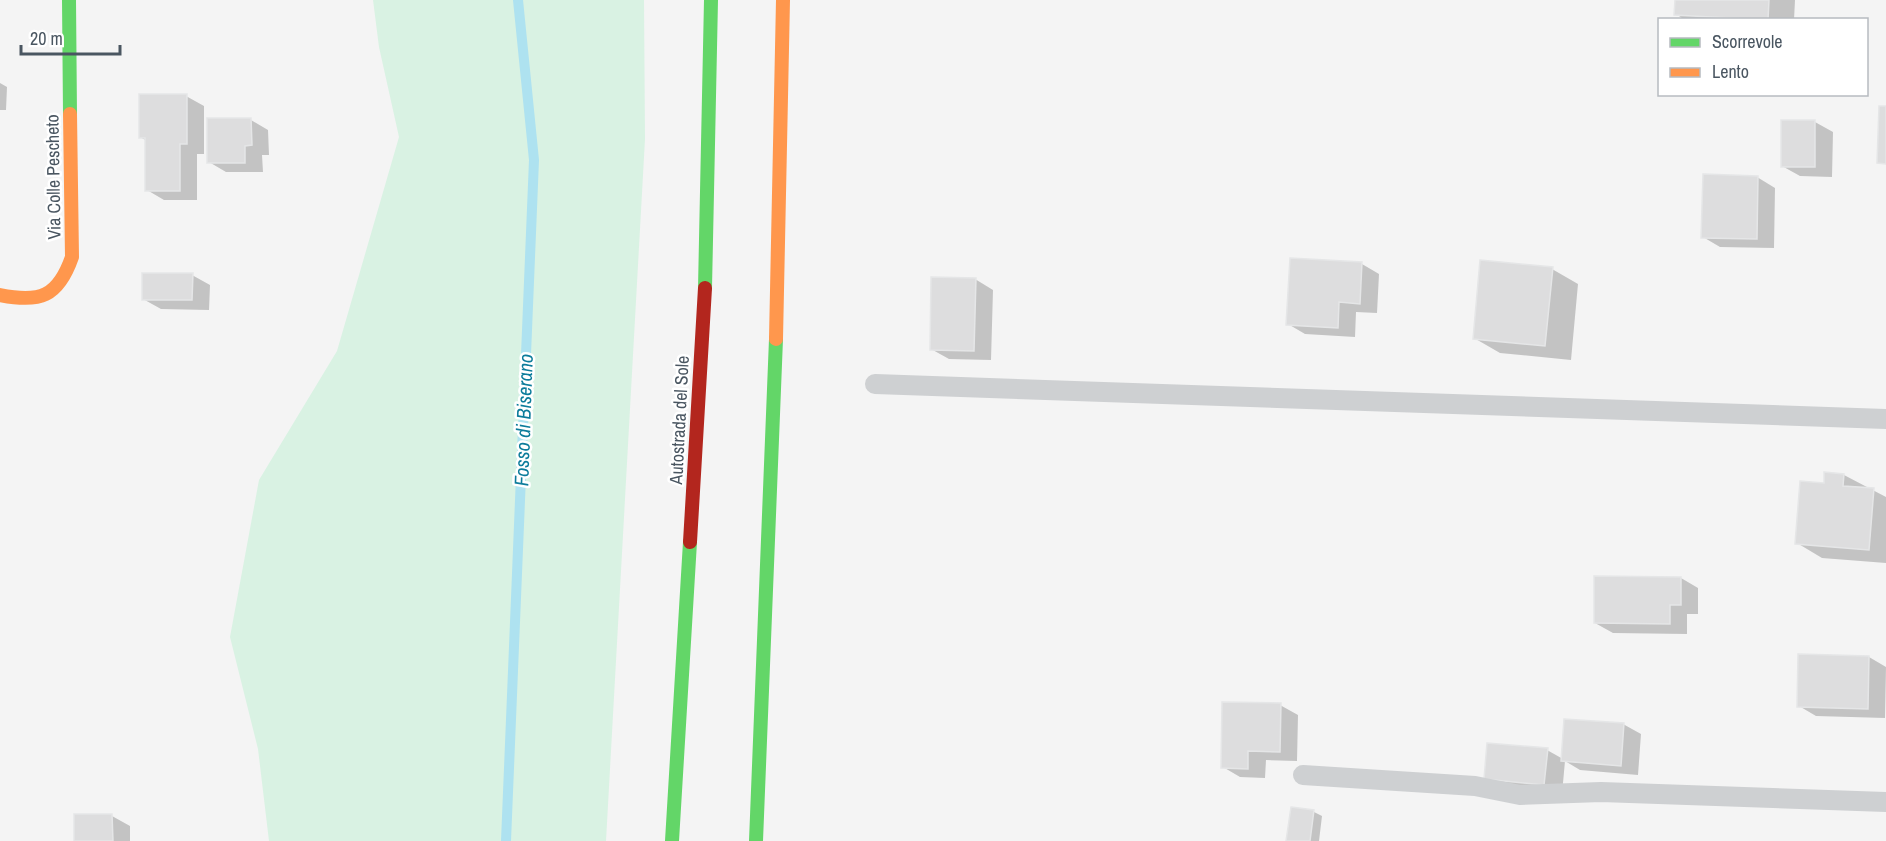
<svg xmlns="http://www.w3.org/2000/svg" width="1886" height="841" viewBox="0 0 1886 841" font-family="'Archivo Narrow',sans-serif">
<rect width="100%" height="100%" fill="#f4f4f4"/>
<path fill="#d9f2e3" d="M373 0H644L645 139 606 841H269L258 749 230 637 259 480 337 351 399 137 379 47Z"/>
<path fill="#0003" d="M1677 0H1795L1794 20H1685L1676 14Z
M0 83 7 87 6 110H0Z
M186 96 204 106V154H197V200H164L147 190V141L140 137Z
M251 120 268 130 269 155H262L263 172H226L209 162Z
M1815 122 1833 132 1832 177 1800 176 1782 166Z
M1757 177 1775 188 1774 248 1720 247 1703 237Z
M1362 264 1379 274 1377 313 1356 312 1355 337 1305 334 1288 324Z
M1552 269 1578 284 1571 360 1500 353 1474 338Z
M192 275 210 285 209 310 161 309 143 299Z
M975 279 993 290 991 360 949 359 931 349Z
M1844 475 1886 497V563L1822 558 1797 543 1825 485Z
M1681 578 1698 588V614H1687V634L1613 633 1595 623Z
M1869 657 1886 667 1885 718 1816 716 1799 706Z
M1280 705 1298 715 1297 761 1266 760 1265 778 1240 777 1223 767Z
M1623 724 1641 734 1638 775 1580 770 1565 761 1562 794 1503 788 1485 778 1547 750 1563 759Z
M1292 809 1314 812 1322 816 1319 841H1288Z
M112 816 130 826V841H75Z"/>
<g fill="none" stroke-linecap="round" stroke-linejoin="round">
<path stroke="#aee2f0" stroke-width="10" d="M506 841 534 160 518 0"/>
</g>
<path fill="#ddddde" stroke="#e5e6e7" stroke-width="1.5" d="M1675 0H1769L1768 20 1674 15Z
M139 94H187V144H180V191H145V138H139Z
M1879 106H1886V164L1877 163Z
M207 118H251L252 145 245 146V163H207Z
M1781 120H1815V167H1781Z
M1703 174 1758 176 1757 239 1701 238Z
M1290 258 1362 262 1360 304 1339 302 1338 328 1286 325Z
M1480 260 1553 267 1545 346 1473 339Z
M142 273H193L192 300H142Z
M931 277 976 278 974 351 930 350Z
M1824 472 1844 474 1843 486 1874 488 1869 550 1795 544 1800 481 1824 483Z
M1594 576 1681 577V605H1670V624L1594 623Z
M1798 654 1869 656 1868 709 1797 707Z
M1222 702 1281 703 1280 752 1248 751V769L1221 768Z
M1564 719 1624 723 1621 766 1561 761Z
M1487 743 1548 748 1544 785 1484 779Z
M1291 807 1314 810 1310 841H1286Z
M74 814H112L113 841H74Z"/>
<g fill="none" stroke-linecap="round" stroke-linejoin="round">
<path stroke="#ced0d2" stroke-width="20" d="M875 384 1886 419
M1303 775 1475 786 1520 795 1601 792 1886 802"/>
<path stroke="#63d668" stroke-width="14" d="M69 0 70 114
M705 288 711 0
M672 841 690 542
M756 841 776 339"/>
<path stroke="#ff974d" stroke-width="14" d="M0 295C40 303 58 297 72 257L70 114
M776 339 783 0"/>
<path stroke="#b3261e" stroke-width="14" d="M690 542 705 288"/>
</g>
<g text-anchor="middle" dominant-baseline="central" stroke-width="5" stroke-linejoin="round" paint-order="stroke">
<g font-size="18" fill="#4a5661" stroke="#fff">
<text transform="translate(53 177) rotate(-91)">Via Colle Pescheto</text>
<text transform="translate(679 420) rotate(-87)">Autostrada del Sole</text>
</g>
<g font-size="20" font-style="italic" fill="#0c7c9b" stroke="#fff">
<text transform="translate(523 420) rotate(-88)">Fosso di Biserano</text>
</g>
</g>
<rect x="1658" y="18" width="210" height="78" fill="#ffffff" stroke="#b7bbc0" stroke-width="1.5"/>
<rect x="1670" y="38" width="30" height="9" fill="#63d668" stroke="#b7bbc0" stroke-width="1.5"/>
<text x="1712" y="48" font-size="18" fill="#4a5661">Scorrevole</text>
<rect x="1670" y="68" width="30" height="9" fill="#ff974d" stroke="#b7bbc0" stroke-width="1.5"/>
<text x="1712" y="78" font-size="18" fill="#4a5661">Lento</text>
<path d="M21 45v9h99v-9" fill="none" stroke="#4a5661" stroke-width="3"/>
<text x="30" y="45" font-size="18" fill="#4a5661" stroke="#ffffff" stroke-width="4.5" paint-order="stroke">20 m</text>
</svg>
